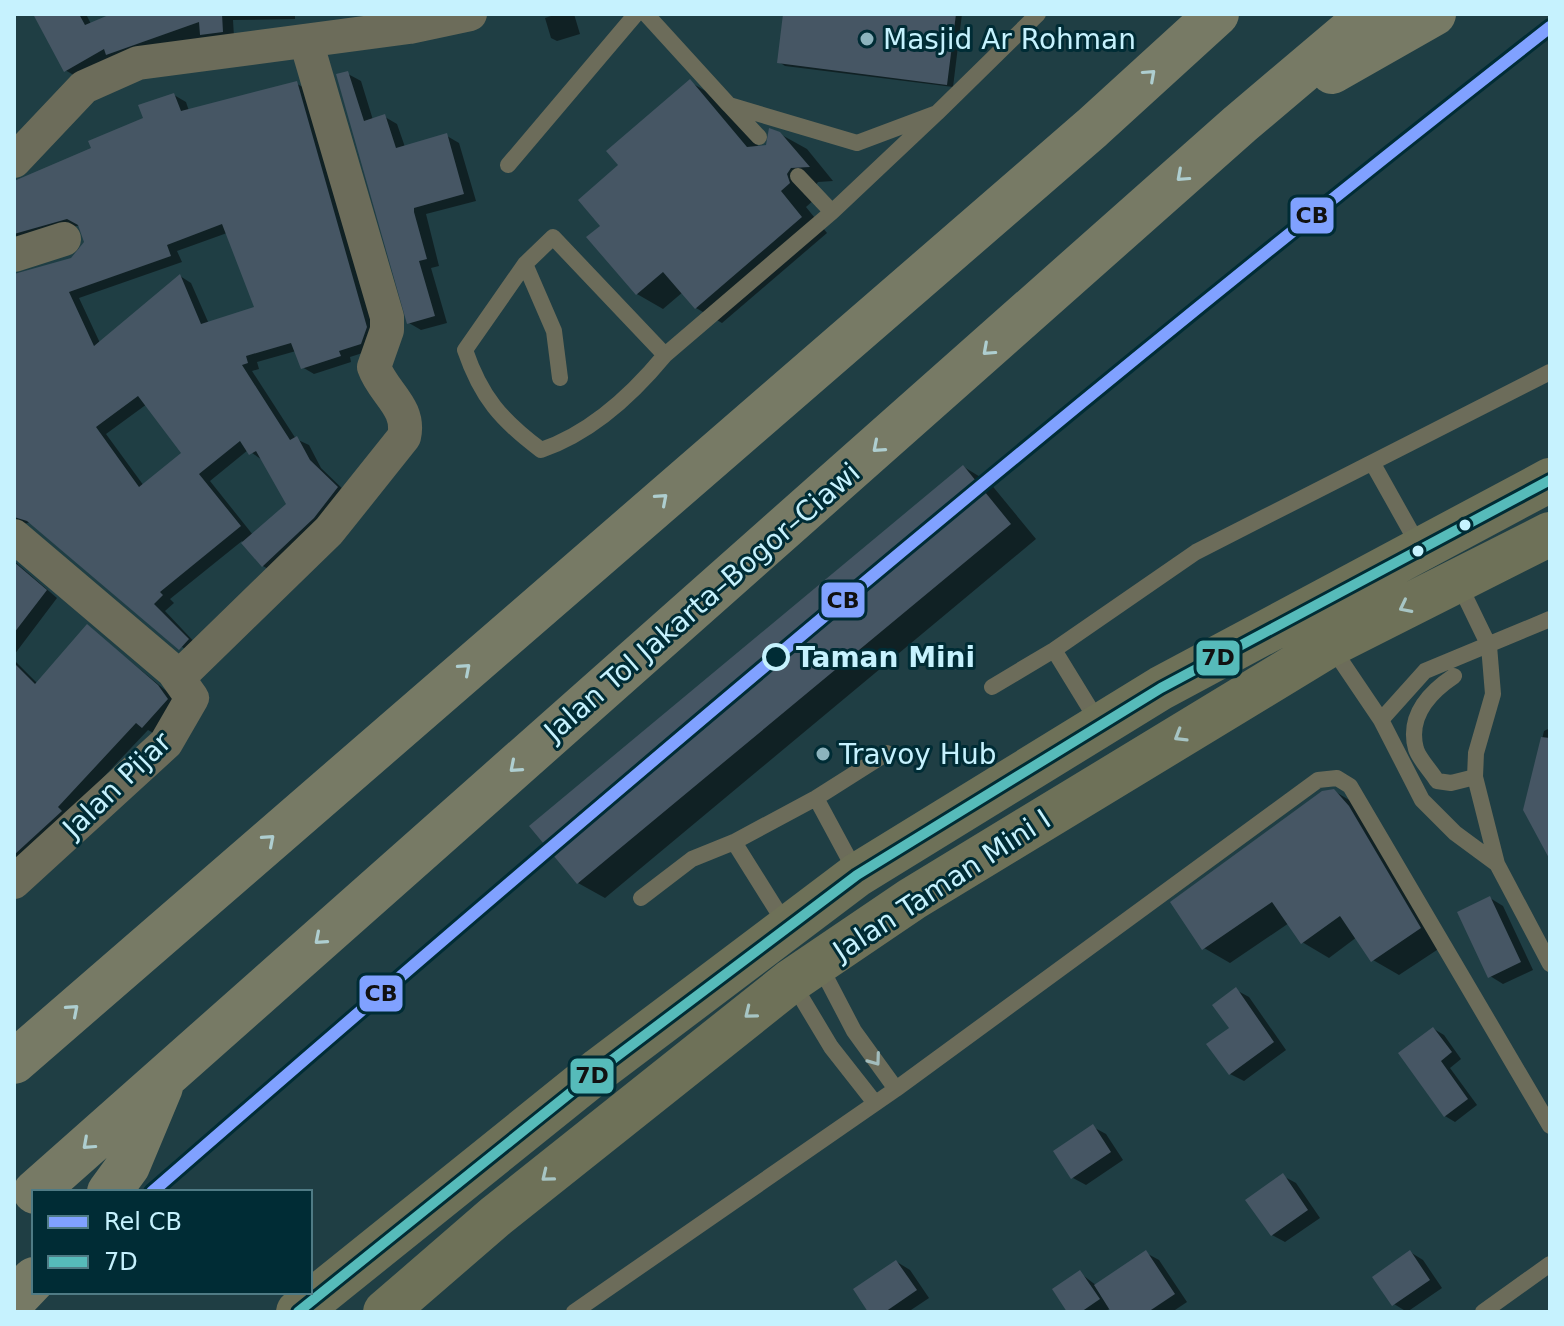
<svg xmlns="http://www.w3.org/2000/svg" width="1564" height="1326" viewBox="0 0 1564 1326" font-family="'DejaVu Sans',sans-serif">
<rect width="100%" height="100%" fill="#1f3e44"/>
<path fill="#0007" fill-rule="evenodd" d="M40 14H86L91 24 116 14H295V19L233 20 234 37 77 77 65 70Z
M557 14H574L580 34 557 41 551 38 545 18Z
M786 14H962L953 87 785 66 779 62Z
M348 74 361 81 373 120 385 117 397 124 405 147 447 136 459 143 476 201 426 214 439 266 431 268 447 323 421 330 409 323Z
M690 82 716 97 760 148 768 147 780 134 807 149 833 181 818 182 813 189 815 199 806 207 827 233 722 323 696 308 683 292 663 309 637 294 602 226 621 166Z
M297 84 309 90 378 334 372 350 350 357 351 362 314 374 302 367 296 351 257 362 259 369 252 371 296 439 309 445 321 468 349 495 275 573 263 566 242 541 170 599 174 603 165 611 199 647 192 655 30 522 14 528V287L72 259 86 243 80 225 21 242 14 238V191L145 120 174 95 186 102 189 111ZM227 233 257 308 209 324 191 283 180 276 100 343 79 298 182 262 177 251ZM147 404 184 454 144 486 106 434ZM248 450 262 460 288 504 253 535 210 481Z
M964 467 990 483 1036 539 605 898 578 883Z
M14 561 57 598 14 655Z
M87 626 170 694 179 707 155 734 148 730 14 872V660L38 684Z
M1550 728V856L1525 810 1544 731Z
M1334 791 1361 807 1446 944 1399 975 1373 960 1357 937 1329 958 1302 942 1289 923 1230 963 1204 948Z
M1490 898 1503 906 1533 970 1503 984 1490 976Z
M1236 990 1249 997 1286 1050 1244 1081 1230 1074Z
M1434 1029 1444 1035 1461 1059 1450 1068 1477 1105 1455 1122 1445 1116Z
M1093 1127 1106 1134 1123 1160 1086 1185 1073 1178Z
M1283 1176 1296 1183 1320 1218 1285 1242 1272 1235Z
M1410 1252 1423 1260 1442 1288 1407 1312 1394 1304Z
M1146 1253 1159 1260 1187 1302 1172 1312H1114L1111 1308 1104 1312H1069L1080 1273 1097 1286Z
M897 1262 910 1270 929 1298 908 1312H870Z"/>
<path fill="#465664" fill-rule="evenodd" d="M33 14H79L85 25 111 14H222L223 32 200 35 199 22 106 55 104 49 64 72Z
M783 14H956L947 85 777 63Z
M348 71 364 121 385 114 396 148 447 133 464 194 414 208V212L427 259 419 261 435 316 407 324 336 74Z
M690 79 747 147 766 145 769 128 780 132 810 167 791 168 787 174 790 183 781 191 802 217 695 309 663 272 636 295 586 237 600 226 578 200 618 165 606 151Z
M297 81 367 327 361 344 339 351 341 356 301 369 291 343 246 356 248 363 242 365 290 440 297 436 310 460 338 487 314 518 262 567 241 543 286 504 256 451 249 455 240 441 199 474 241 526 160 592 163 595 154 604 189 639 179 650 27 521 14 517V274L71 258 84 242 78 225 67 219 14 234V181L91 148 88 141 143 118 138 105 174 93 181 111ZM222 224 254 307 201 324 180 274 94 346 69 292 171 256 167 245ZM138 396 181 453 139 487 96 427Z
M963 465 1011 524 577 884 529 826Z
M14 562 47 590 14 633Z
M87 624 158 685 168 699 142 728 136 723 58 807 62 811 14 855V663L35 684Z
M1541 737 1550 738V860L1523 810Z
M1334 789 1349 806 1421 928 1371 962 1340 916 1301 944 1272 902 1202 950 1170 902 1322 791Z
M1490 896 1521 962 1488 978 1457 912Z
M1236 987 1274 1042 1229 1075 1206 1044 1229 1028 1212 1005Z
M1433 1027 1452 1052 1441 1061 1468 1099 1444 1117 1398 1053Z
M1093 1124 1111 1152 1071 1179 1053 1151Z
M1283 1173 1308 1210 1271 1236 1245 1200Z
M1146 1250 1175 1294 1148 1312H1111L1094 1285Z
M1410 1250 1430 1280 1392 1306 1372 1277Z
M896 1260 917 1290 885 1312H868L853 1289Z
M1080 1270 1100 1299 1081 1312H1067L1052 1289Z"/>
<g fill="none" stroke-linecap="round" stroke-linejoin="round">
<path stroke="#6c6c5a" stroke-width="16" d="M646 14 729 105 857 143 937 113 1038 14
M730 106 759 137
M508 165 636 14
M798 176 832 212
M525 264 554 331 560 378
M665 355C632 395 591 433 541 450 501 420 481 397 465 350L525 264 553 237 665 355 832 212 937 113
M1373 464 1419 546
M1458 582 1489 646 1493 694 1476 753 1475 777 1497 864
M1331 646 1381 720 1422 800 1455 833 1497 864 1550 964
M1054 650 1100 725
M1454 676C1430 692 1407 716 1416 749 1419 759 1431 771 1437 781L1451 783 1475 777
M992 687 1054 650 1196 552 1550 372
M1381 720 1425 671 1550 619
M816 798 857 874
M734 842 786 925
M641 898 692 859 734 842 816 798 887 753
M819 964 854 1031 896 1089
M792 982 831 1047 875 1103
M574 1312 896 1089 1318 780 1337 778 1350 786 1550 1126
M1483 1312 1550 1264"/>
<path stroke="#6c6c5a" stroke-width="34" d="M14 161 84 87 138 63 409 27 470 14
M14 255 64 239
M14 536 173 671 192 698 166 743 14 882
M179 677 329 531 404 437C411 407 383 393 374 367L387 330V317L306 41"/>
<path stroke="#6e7158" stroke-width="44" d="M298 1312 600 1069 857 875 1161 688 1550 480
M385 1312 496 1216 791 981 912 899 1330 645 1550 534"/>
<path stroke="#777a65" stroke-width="44" d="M1332 72 1434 14
M14 1062 1092 128 1217 14
M35 1192 1240 124 1370 14
M109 1192 128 1166 161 1087
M14 1300 34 1279"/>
<defs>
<path id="bus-1" d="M298 1312 600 1069 857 875 1161 688 1550 480"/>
</defs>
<use href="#bus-1" stroke="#002c35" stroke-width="16"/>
<use href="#bus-1" stroke="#56bbba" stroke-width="10"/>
<defs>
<path id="rail-1" d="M152 1192C610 793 1072 401 1550 27"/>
</defs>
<use href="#rail-1" stroke="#002c35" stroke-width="18"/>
<use href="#rail-1" stroke="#80a1ff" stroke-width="12"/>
</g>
<defs><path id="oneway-chevron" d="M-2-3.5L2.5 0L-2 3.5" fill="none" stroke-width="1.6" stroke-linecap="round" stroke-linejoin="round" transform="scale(2)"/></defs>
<g stroke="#aeced0">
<use href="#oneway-chevron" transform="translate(1150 75) rotate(-42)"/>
<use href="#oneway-chevron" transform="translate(1182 176) rotate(138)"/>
<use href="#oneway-chevron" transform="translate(988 350) rotate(138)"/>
<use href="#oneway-chevron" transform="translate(878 447) rotate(139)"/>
<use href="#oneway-chevron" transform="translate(662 499) rotate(-41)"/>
<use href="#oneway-chevron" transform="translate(465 669) rotate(-41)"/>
<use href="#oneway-chevron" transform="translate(515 767) rotate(139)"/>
<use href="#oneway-chevron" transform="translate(269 840) rotate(-41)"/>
<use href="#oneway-chevron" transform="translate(320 939) rotate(139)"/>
<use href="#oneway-chevron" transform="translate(73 1010) rotate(-41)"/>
<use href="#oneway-chevron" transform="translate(88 1144) rotate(138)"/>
</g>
<g stroke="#a7c5c4">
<use href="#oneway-chevron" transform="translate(1405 607) rotate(153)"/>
<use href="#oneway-chevron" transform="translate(1180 736) rotate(149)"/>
<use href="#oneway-chevron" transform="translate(750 1013) rotate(141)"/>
<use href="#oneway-chevron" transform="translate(547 1176) rotate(141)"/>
</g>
<use stroke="#a2bcbc" href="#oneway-chevron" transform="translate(875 1060) rotate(54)"/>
<g fill="#8cb3bd" stroke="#002c35" stroke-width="3">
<circle cx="867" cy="39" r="8"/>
<circle cx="823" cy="754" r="8"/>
</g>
<g fill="#c6f2fe" stroke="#002c35" stroke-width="3">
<circle cx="1465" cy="525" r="7"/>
<circle cx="1418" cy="551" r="7"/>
</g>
<circle fill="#002c35" stroke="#c6f2fe" stroke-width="4" cx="776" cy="657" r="12"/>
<g text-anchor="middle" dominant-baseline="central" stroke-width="6" stroke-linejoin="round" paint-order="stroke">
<g font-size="28" fill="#c6f2fe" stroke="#002c35" text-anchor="start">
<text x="883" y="39">Masjid Ar Rohman</text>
<text x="839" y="754">Travoy Hub</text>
</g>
<g font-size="28" fill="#c6f2fe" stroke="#002c35">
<text transform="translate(702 602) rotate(-41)">Jalan Tol Jakarta–Bogor–Ciawi</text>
<text transform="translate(117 785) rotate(-44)">Jalan Pijar</text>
<text transform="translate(942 885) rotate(-33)">Jalan Taman Mini I</text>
</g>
<g font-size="28" font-weight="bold" fill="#c6f2fe" stroke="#002c35" text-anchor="start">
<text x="796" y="657">Taman Mini</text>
</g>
</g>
<g stroke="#002c35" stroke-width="3">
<rect x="1289" y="196" width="46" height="39" rx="8" fill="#80a1ff"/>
<rect x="820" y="581" width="46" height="38" rx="8" fill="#80a1ff"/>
<rect x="1195" y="639" width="46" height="38" rx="8" fill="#56bbba"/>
<rect x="358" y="974" width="46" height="39" rx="8" fill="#80a1ff"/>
<rect x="569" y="1057" width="46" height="38" rx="8" fill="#56bbba"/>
</g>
<g font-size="22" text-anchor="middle" font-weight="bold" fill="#111">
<text x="1312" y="223">CB</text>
<text x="843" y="608">CB</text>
<text x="1218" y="665">7D</text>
<text x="381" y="1001">CB</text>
<text x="592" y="1083">7D</text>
</g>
<rect width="1564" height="1326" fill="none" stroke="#c6f2fe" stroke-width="32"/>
<rect x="32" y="1190" width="280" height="104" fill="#002c35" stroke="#4f7b85" stroke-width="2"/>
<rect x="48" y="1216" width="40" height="12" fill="#80a1ff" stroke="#4f7b85" stroke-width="2"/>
<text x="104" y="1230" font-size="24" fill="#c6f2fe">Rel CB</text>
<rect x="48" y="1256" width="40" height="12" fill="#56bbba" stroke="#4f7b85" stroke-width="2"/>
<text x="104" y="1270" font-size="24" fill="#c6f2fe">7D</text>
</svg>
